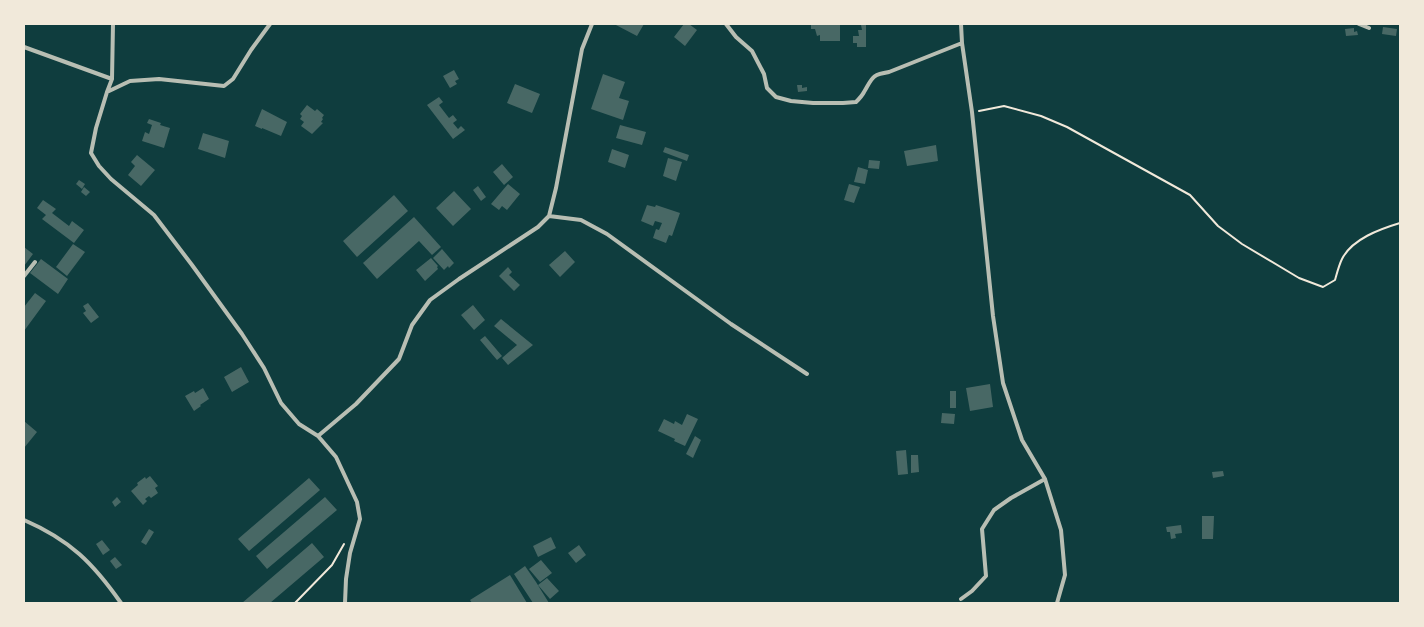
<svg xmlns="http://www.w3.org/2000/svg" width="1424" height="627" viewBox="0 0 1424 627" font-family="'Sofia Sans Condensed',sans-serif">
<rect width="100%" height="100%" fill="#0f3d3e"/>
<path fill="#486865" d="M614 24H644L637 36Z
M684 24H689L697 30 685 46 674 37Z
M811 24H840V41H820V35L817 36 815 29H811Z
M861 25H866V47H857V43H853V36H859L858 30H862Z
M1383 27 1397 29 1396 36 1382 34Z
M1354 28V32L1357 31 1358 35 1346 36 1345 29Z
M454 70 459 79 455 81 457 84 450 88 443 76Z
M603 74 625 82 619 98 629 101 623 120 591 109Z
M515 84 540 94 532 113 507 103Z
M797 85H802V88L807 87V91L798 92Z
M439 97 443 102 439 105 449 118 453 115 457 120 453 123 458 129 461 126 465 130 453 139 427 105Z
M307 105 315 111 317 109 324 115 322 118 323 119 321 122 323 123 312 134 301 126 304 122 300 119 302 116 300 114Z
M262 109 287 122 281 136 262 128V129L255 126Z
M149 119 161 123 160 125 170 128 164 148 142 141 145 132 149 134 152 125 147 123Z
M620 125 646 132 642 145 616 138Z
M203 133 229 141 225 158 198 149Z
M936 145 938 161 907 166 904 151Z
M665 147 689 155 687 161 663 152Z
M612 149 629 155 625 168 608 162Z
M137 155 155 170 141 186 128 175 135 166 131 162Z
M668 158 682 162 676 181 663 176Z
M869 160 880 161 879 169 868 168Z
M502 164 513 177 504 185 493 172Z
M858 167 868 170 865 184 854 182Z
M79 180 85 184 82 189 76 184Z
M508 184 520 194 507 210 502 206 499 210 491 204Z
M849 184 860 187 854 203 844 200Z
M478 186 486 197 481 201 473 190Z
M84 187 90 192 86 196 81 192Z
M454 191 471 209 453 226 436 208Z
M394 195 408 211 357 257 343 241Z
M43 200 56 209 52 213 69 226 72 221 84 230 74 243 42 219 46 215 37 208Z
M647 205 655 207 656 205 680 213 672 236 669 235 666 243 653 238 656 229 659 230 662 223 655 221 653 226 641 221Z
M414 217 441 247 432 255 419 241 377 279 363 263Z
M73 244 85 252 67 276 56 267Z
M24 247 33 254 24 266Z
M442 249 454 263 449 268 448 266 444 270 433 258Z
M565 251 575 262 560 277 549 265Z
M431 258 438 266 437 267 438 269 425 281 416 270Z
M41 259 68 279 58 294 30 273Z
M508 267 512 272 509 275 520 285 514 291 499 276Z
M35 293 46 301 24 331V307Z
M88 303 99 317 91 323 83 313 86 311 83 306Z
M473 305 485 320 474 330 461 315Z
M501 319 533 345 508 365 502 358 517 345 494 326Z
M485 336 502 356 497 360 480 340Z
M241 367 249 382 232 392 224 377Z
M990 384 993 407 970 411 966 388Z
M203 388 209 399 200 405 201 406 194 411 185 396 194 391 195 393Z
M950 391H956V408H950Z
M942 413 955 414 954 424 941 423Z
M687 414 698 419 685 446 674 441 675 439 658 431 664 419 674 424 675 421 682 425Z
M24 421 37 432 24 448Z
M695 436 701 440 693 458 686 454Z
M906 450 908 474 898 475 896 451Z
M911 455H918L919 472 911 473Z
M1223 471 1224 476 1213 478 1212 472Z
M150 476 158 486 155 488 158 493 151 498 149 496 145 499 147 501 143 505 131 491 138 485 137 483 145 477 146 479Z
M309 478 320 490 249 551 238 539Z
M117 497 121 502 115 507 112 502Z
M325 497 337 510 267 569 256 556Z
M1202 516H1214L1213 539H1202Z
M1181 525 1182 533 1175 534 1176 538 1171 539 1170 532H1167L1166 527Z
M149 529 154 532 146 545 141 542Z
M551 537 556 548 538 557 533 546Z
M102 540 110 550 103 555 96 544Z
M312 543 324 557 270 603H242Z
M579 545 586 555 576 563 568 553Z
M115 557 122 565 116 569 110 561Z
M541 560 552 573 540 582 529 569Z
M525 566 536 582 549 603H533L514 574Z
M510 575 527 603H472L470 600Z
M547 578 559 591 550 599 538 585Z"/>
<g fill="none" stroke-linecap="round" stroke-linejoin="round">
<path stroke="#f1e9da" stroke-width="2" d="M979 111 1004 106 1041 116 1067 127 1190 195 1218 226 1242 244 1299 278 1323 287 1335 280C1337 273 1339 265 1342 259 1352 239 1380 229 1400 223
M295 603 332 565 344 544"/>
<path stroke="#b8beb3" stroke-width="4" d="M113 24 112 79 107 92 96 128 91 153 99 166 111 179 154 215 192 265 242 334 264 368 281 403 299 424 318 436 336 457 357 502 360 519 350 553 346 579 345 603
M726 24 736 37 752 51 764 74 767 88 776 97 791 101 813 103H843L856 102C859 99 862 96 864 92 873 77 871 75 889 72L962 43
M961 24 962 43 972 112 993 316 1003 383 1022 440 1045 479 1061 530 1065 575 1057 603
M1359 24 1369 28
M24 47 112 79
M107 92 130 81 159 79 224 86 233 79 251 50 270 24
M549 216 581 220 607 234 731 324 807 374
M24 276 35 262
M318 436 356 404 399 359 412 325 430 300 459 279 538 227 549 216 556 188 582 49 592 24
M24 520C70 540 93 563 121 603
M961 599 972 591 986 576 982 529 994 510 1011 498 1045 479"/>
</g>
<rect width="1424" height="627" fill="none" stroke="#f1e9da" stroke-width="50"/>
</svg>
